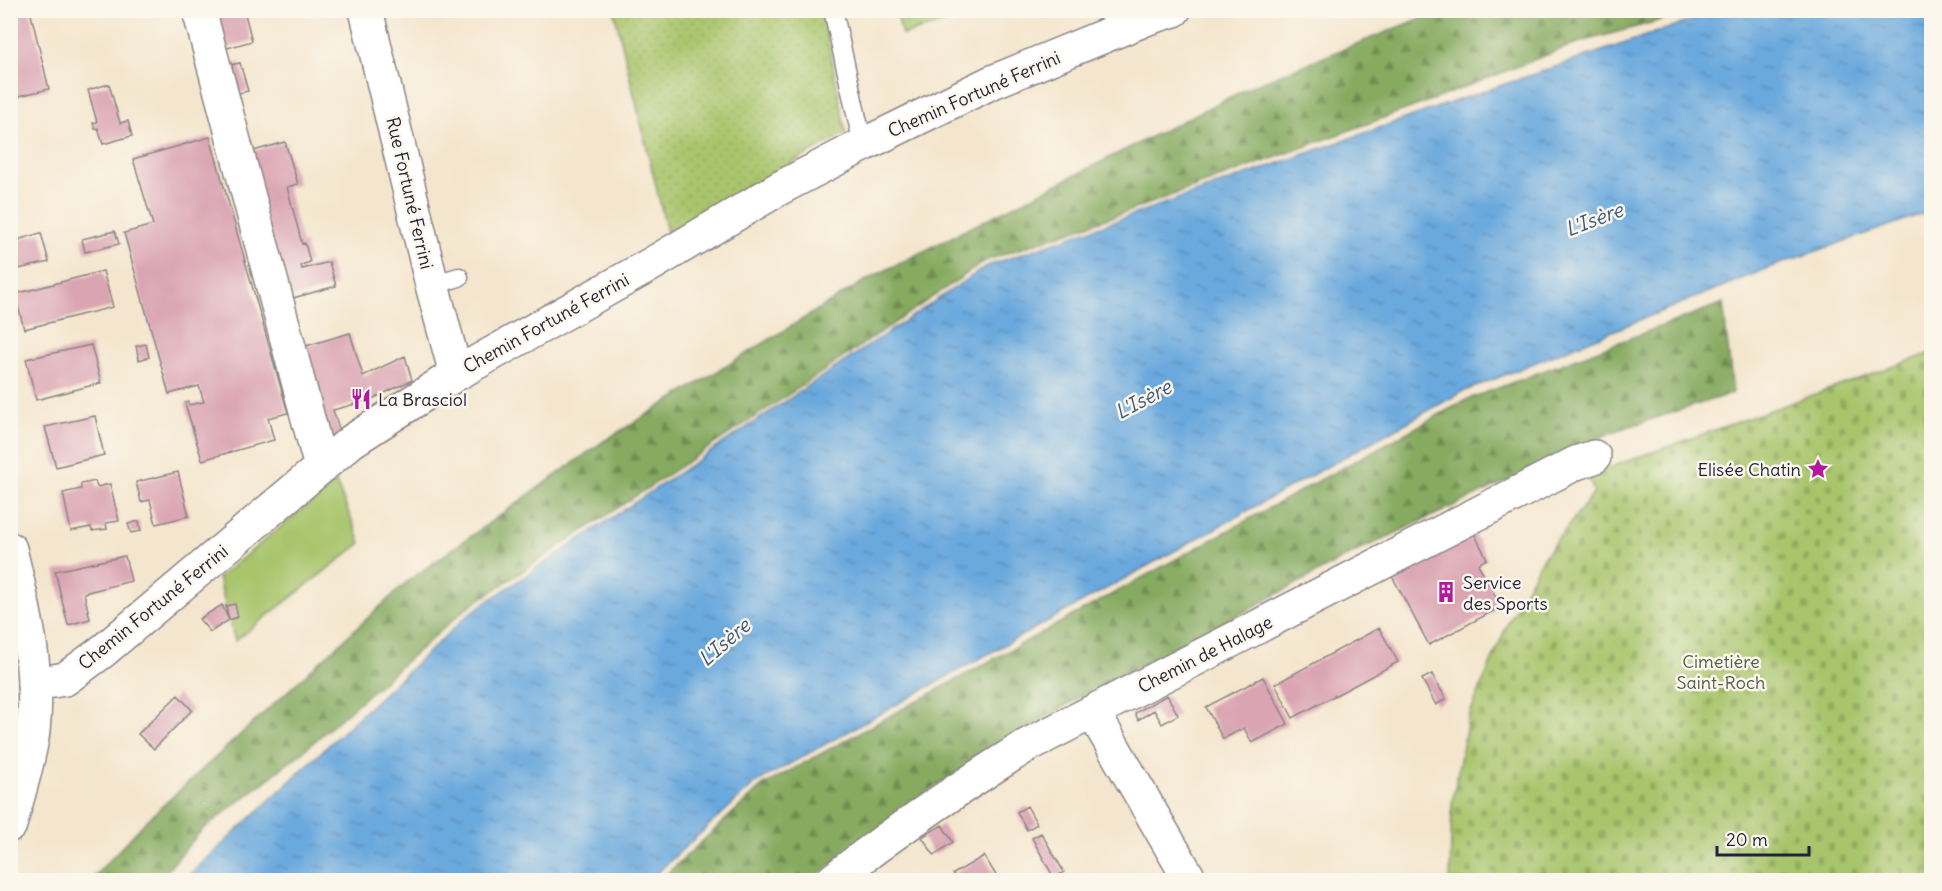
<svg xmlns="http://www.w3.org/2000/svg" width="1942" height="891" viewBox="0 0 1942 891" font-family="Delius,sans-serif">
<defs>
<pattern id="grass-dots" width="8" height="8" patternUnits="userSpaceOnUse" patternTransform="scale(1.5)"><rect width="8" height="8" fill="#a8c56c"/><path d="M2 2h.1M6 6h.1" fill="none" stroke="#90a95e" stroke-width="1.8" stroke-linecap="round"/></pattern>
<pattern id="forest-firs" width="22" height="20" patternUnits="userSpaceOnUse" patternTransform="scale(1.5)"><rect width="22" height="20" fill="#86aa60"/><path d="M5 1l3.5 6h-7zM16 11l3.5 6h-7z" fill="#6d8a50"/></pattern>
<pattern id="cemetery-stones" width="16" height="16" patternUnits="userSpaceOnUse" patternTransform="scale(1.5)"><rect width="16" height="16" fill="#a8c56c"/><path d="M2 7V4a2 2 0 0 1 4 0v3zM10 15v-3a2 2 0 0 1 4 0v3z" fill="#90a95e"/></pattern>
<pattern id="water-ripples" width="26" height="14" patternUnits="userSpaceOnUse" patternTransform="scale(1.5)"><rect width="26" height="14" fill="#6ba9dd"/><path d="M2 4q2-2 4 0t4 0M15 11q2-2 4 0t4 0" fill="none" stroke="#5889b4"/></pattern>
</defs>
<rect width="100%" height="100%" fill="#fbf7ec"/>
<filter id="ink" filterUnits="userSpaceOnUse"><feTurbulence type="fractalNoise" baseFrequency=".0167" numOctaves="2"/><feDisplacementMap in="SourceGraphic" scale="12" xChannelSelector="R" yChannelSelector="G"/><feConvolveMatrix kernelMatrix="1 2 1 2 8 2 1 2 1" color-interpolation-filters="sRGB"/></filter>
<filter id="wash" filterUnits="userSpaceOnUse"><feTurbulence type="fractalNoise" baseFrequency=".008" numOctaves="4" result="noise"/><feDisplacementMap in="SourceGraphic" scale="24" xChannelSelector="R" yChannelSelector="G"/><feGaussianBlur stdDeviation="1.35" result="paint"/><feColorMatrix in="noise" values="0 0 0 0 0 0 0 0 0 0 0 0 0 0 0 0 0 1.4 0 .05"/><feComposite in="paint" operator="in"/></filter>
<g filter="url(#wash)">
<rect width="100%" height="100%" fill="#f4e6ce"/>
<path fill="url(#grass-dots)" stroke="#657454" stroke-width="1.5" d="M614 11H822L846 133 667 232Z"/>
<path fill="url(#forest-firs)" stroke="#54664e" stroke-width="1.5" d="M1439 11H1695L1577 43 1427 102 1129 211 987 260 803 385 467 608 300 754 201 831 159 880H91L146 821 408 581 604 441 868 279 1256 84Z
M1723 303 1733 393 1612 432 1355 552 1226 622 1094 688 929 790 811 880H660L762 786 1466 400Z"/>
<path fill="url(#cemetery-stones)" stroke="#657454" stroke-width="1.5" d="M896 10H988V11L902 35Z
M1931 353V880H1450L1452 803 1468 718 1506 627 1542 559 1594 493 1588 475Z"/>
<path fill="#a8c56c" stroke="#657454" stroke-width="1.5" d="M336 482 361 543 235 641 218 578Z"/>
<path fill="url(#water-ripples)" stroke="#46668c" stroke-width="1.5" d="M1722 10 1931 11V211L1771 267 1460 393 757 782 649 880H184L470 613 987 266 1487 90Z"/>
<g id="blocks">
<path fill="#daa4b3" d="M10 10H30L49 89 10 98Z
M205 10H244L252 41 217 51Z
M240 63 248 91 235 94 221 67Z
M109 84 120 123 128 121 132 136 103 144 98 128 95 129 93 123 97 122 88 90Z
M210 137 288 413 268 418 274 440 202 460 185 403 188 402 189 405 204 402 199 386 169 394 124 233 153 225 133 159Z
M285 142 298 184 287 187 302 244 305 243 310 262 301 265 302 269 329 262 336 286 286 300 250 152Z
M115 231 119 244 85 252 82 239Z
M41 233 49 262 10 271V242Z
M103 271 113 307 24 329 15 294Z
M350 333 363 376 405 356 412 380 370 400 333 410 342 438 329 449 299 348Z
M146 344 149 357 139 360 136 346Z
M91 345 101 383 36 400 26 359Z
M95 416 104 455 56 467 45 427Z
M178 472 189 516 156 524 150 500 141 502 136 482Z
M95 481 97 487 110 484 119 521 106 523 107 529 92 531 91 527 71 531 63 493 81 489V484Z
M139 521 141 531 131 533 128 524Z
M1474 533 1487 559 1478 564 1501 607 1429 645 1392 576Z
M125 556 131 581 84 593 90 619 68 625 55 571Z
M235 604 238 617 229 620 226 606Z
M222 605 229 620 210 632 199 619Z
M1379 628 1398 662 1293 718 1275 684Z
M1432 674 1446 699 1436 705 1422 679Z
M1263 677 1288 724 1252 743 1244 728 1223 739 1206 707Z
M178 695 192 710 154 749 138 734Z
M1167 695 1178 715 1162 724 1154 710 1138 720 1135 713Z
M1027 806 1037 824 1027 830 1017 812Z
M942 825 953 842 934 855 922 837Z
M1041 833 1064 872 1054 878 1032 838Z
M984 856 999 880H957L953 874Z"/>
</g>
</g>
<g filter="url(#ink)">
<use href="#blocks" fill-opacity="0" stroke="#8b8484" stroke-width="1.5"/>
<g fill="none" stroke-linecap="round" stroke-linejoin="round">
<defs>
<path id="service" d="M833 10 863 145
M432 285 459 277"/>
<path id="minor" d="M199 10 321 467
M366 10 432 285 456 374
M34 684 65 679 103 651 352 441 456 374 650 265 780 188 863 145 990 83 1148 18 1174 10
M1093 712 1190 880
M833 880C894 831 959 788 1026 746L1576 463 1594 457"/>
<path id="tertiary" d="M10 549C24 608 40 671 33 731 29 763 18 794 10 825"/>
</defs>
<use href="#service" stroke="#8b8484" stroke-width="21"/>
<use href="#minor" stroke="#8b8484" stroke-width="36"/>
<use href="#tertiary" stroke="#8b8484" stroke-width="36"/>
<use href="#service" stroke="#fff" stroke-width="18"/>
<use href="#minor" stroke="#fff" stroke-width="33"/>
<use href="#tertiary" stroke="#fff" stroke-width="33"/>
</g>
</g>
<defs>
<symbol id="restaurant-bare" viewBox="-9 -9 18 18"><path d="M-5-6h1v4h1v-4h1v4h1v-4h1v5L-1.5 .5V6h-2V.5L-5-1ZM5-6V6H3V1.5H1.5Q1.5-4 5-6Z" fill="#b5179e" stroke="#fbf7ec" stroke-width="2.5" paint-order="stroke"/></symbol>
<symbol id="sight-bare" viewBox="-9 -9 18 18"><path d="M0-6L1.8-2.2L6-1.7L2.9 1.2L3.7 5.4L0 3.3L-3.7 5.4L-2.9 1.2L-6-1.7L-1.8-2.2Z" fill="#b5179e" stroke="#fbf7ec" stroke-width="2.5" paint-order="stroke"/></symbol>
<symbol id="building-bare" viewBox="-9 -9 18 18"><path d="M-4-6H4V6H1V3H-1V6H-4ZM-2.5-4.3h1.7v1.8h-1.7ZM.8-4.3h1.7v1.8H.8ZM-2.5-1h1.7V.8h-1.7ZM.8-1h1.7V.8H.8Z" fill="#b5179e" stroke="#fbf7ec" stroke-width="2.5" paint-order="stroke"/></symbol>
</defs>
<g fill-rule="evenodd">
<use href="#restaurant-bare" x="346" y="384" width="30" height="30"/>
<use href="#sight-bare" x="1803" y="454" width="30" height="30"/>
<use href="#building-bare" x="1431" y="577" width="30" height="30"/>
</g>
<g text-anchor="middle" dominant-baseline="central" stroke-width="5" stroke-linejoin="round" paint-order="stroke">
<g font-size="18" fill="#22223b" stroke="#fbf7ec">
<text transform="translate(974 94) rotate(-24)">Chemin Fortuné Ferrini</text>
<text transform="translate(410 193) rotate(77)">Rue Fortuné Ferrini</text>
<text transform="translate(546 323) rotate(-29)">Chemin Fortuné Ferrini</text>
<text transform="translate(153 607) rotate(-39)">Chemin Fortuné Ferrini</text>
<text transform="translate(1205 654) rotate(-27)">Chemin de Halage</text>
</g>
<g font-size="18" fill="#22223b" stroke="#fbf7ec" text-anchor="start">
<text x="378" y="399">La Brasciol</text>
<text x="1801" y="469" text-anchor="end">Elisée Chatin</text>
<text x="1463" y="582">Service<tspan x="1463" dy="21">des Sports</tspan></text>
</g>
<g font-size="18" fill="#515b4c" stroke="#fbf7ec">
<text x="1721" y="661">Cimetière<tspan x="1721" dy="21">Saint-Roch</tspan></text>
</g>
<g font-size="20" font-style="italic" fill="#3f587c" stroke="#fbf7ec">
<text transform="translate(1594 219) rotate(-21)">L'Isère</text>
<text transform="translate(1143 399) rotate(-28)">L'Isère</text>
<text transform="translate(724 642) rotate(-41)">L'Isère</text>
</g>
</g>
<rect width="1942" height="891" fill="none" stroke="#fbf7ec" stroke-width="36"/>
<path d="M1717 846v9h92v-9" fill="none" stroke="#22223b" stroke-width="3"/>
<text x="1726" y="846" font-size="18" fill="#22223b" stroke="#fbf7ec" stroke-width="4.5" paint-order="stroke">20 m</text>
</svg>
